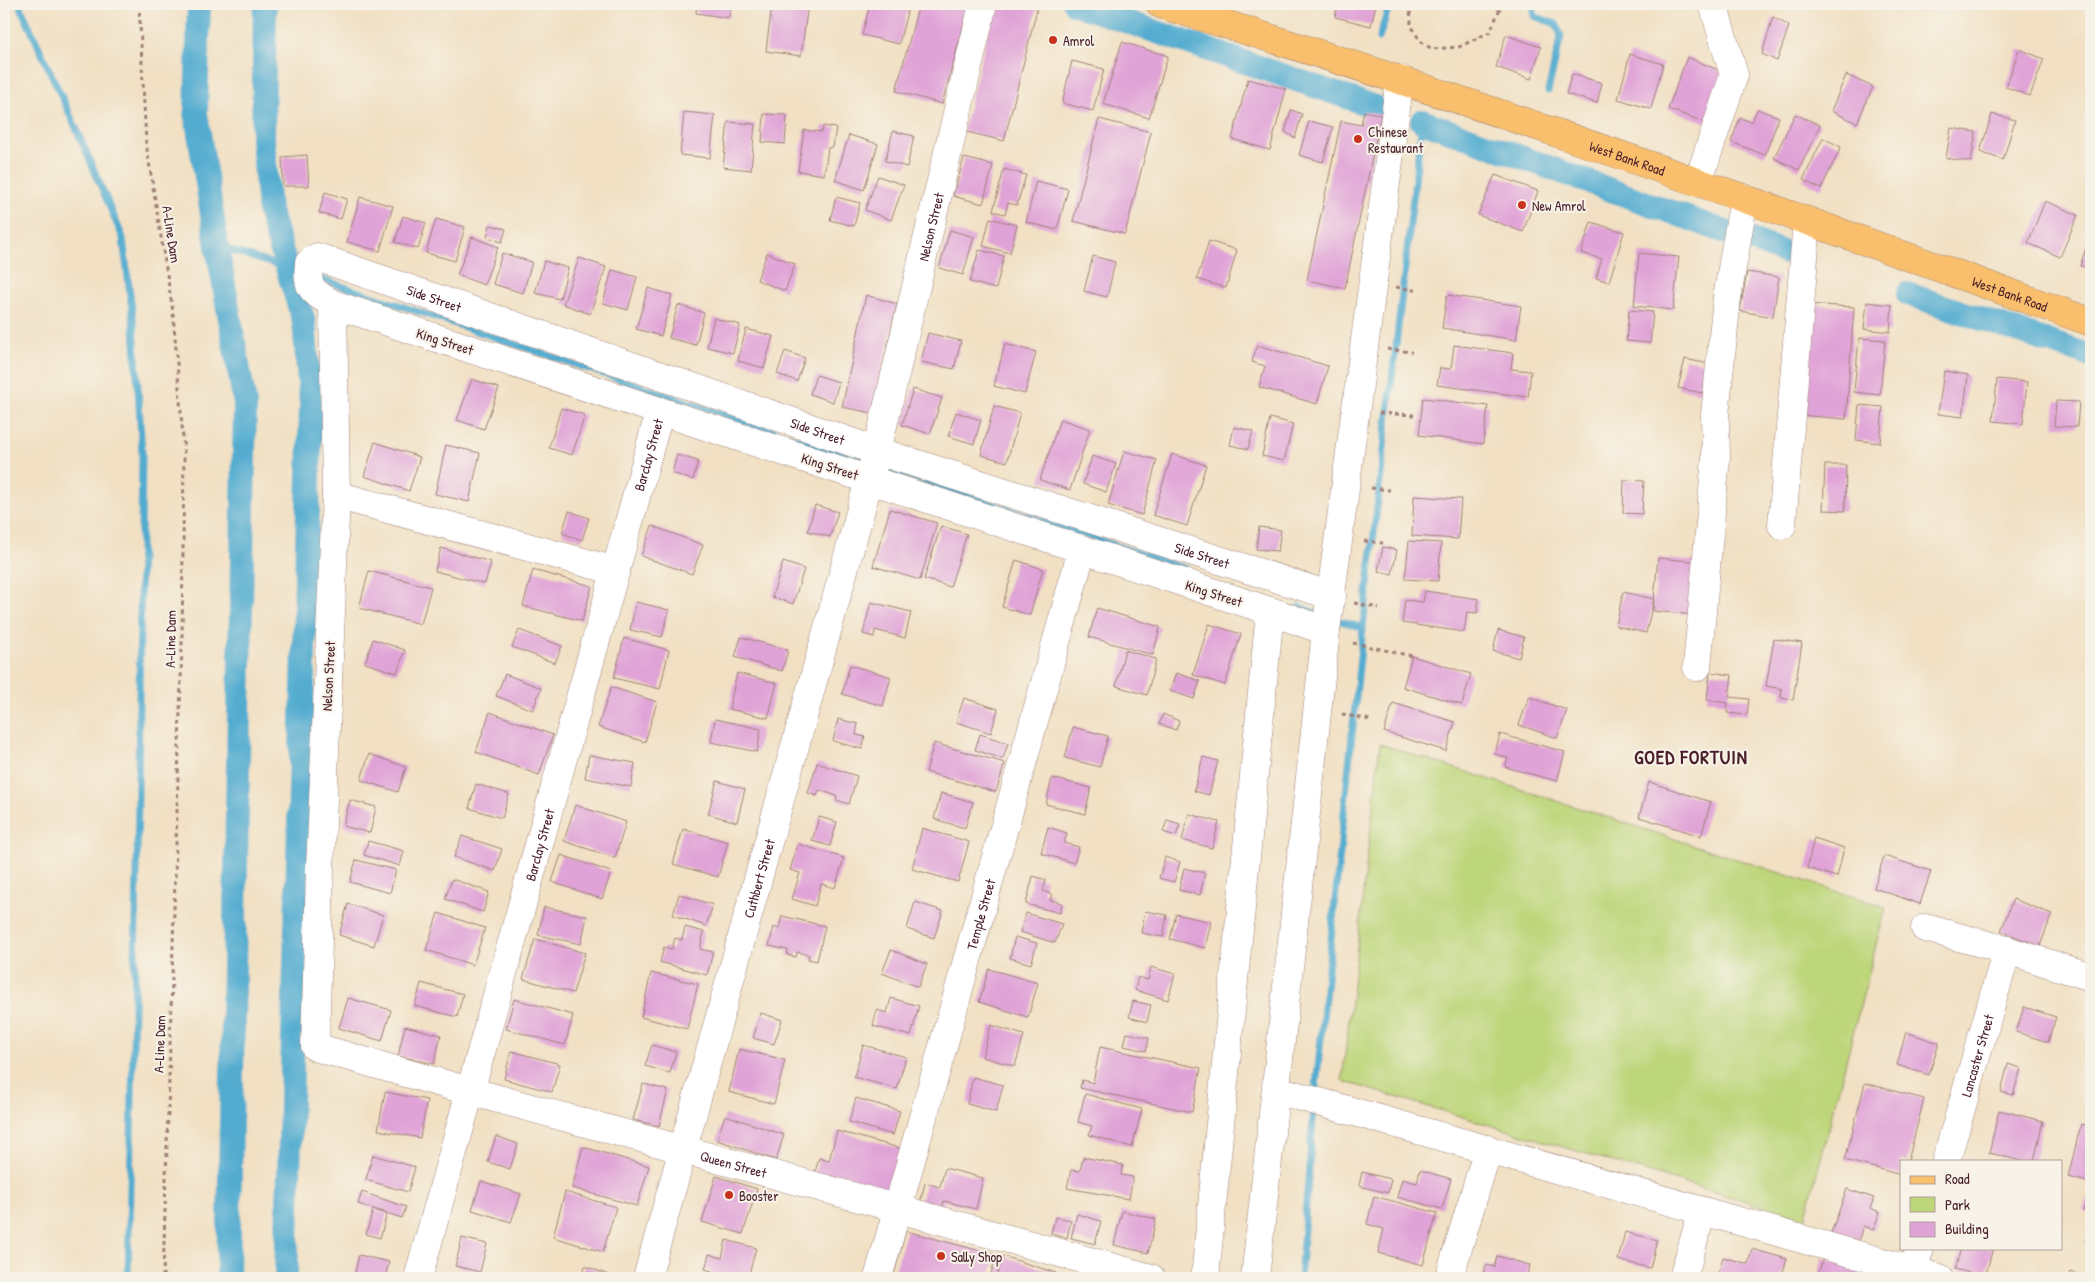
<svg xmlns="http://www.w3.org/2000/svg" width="2095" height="1282" viewBox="0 0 2095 1282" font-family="'Patrick Hand',sans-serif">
<rect width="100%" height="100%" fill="#f7f3e8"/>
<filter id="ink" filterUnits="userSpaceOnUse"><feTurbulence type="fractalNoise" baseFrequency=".02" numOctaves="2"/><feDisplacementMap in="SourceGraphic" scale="10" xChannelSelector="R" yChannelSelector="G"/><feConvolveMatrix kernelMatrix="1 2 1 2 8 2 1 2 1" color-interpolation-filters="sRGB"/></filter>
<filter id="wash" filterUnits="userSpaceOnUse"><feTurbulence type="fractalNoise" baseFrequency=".0096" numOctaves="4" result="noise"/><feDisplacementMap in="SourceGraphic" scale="20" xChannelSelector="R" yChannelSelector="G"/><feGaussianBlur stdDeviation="1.12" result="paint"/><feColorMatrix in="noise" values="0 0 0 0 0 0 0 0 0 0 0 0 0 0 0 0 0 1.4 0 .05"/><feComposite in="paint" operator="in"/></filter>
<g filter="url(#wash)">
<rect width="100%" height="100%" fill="#f1e0c3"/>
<path fill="#bed67a" stroke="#847a52" d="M1380 744 1886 907 1805 1219 1342 1081Z"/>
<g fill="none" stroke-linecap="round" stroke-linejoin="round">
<path stroke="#52acd0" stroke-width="7" d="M19 4 76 128 123 238 134 326 142 453 137 872 128 1278
M1534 4V16L1556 24 1561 36 1548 91
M1379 38 1390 4
M217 246 302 273
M315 277 869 463
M879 466 1186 569
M1299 607 1322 615
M1334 619 1363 628
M1315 1096 1363 628 1422 121
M1300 1278 1314 1107"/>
<path stroke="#52acd0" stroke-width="24" d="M199 4 196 114 217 246 245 404 228 1278
M265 4 263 139 269 210 304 322 311 405 286 1278
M1075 4 1381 109
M1422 121 1726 232
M1746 238 1786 253
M1908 294 2091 356"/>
</g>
<g id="blocks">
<path fill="#e0a3d7" d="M697 4H731L729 18 696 13Z
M772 4H808L801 56 766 51Z
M870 4H909L899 44 862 35Z
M919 4H969L942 104 896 91Z
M995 4 1038 5 1004 141 963 131Z
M1338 4H1376L1371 26 1335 17Z
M1773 17 1789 26 1777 61 1762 54Z
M1506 35 1541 47 1531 79 1496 67Z
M1122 42 1168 56 1149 118 1103 104Z
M2019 49 2044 59 2030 96 2006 87Z
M1630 54 1663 64 1651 109 1618 99Z
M1687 57 1723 72 1707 123 1668 109Z
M1072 61 1104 69 1093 111 1062 103Z
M1572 74 1602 83 1597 103 1566 94Z
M1846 75 1873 87 1857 123 1831 111Z
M1248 79 1286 89 1270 150 1232 139Z
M1757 109 1779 117 1765 155 1731 142 1740 118 1752 122Z
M1291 110 1302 114 1295 138 1285 132Z
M1364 111 1381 115 1345 288 1307 280 1341 121 1361 125Z
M684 112 715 115 710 158 680 155Z
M764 114 787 115 785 144 762 142Z
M1795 114 1820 125 1799 170 1774 158Z
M1992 114 2015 120 2003 160 1980 152Z
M1099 119 1151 132 1125 234 1073 221Z
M1309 121 1333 127 1323 162 1299 155Z
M728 122 755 124 751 170 723 167Z
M823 126 836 128 833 147 828 148 824 175 798 171 804 130 822 132Z
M1951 128 1976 132 1971 162 1946 158Z
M893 131 914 136 907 167 885 161Z
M849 135 878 144 864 190 835 180Z
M1823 138 1841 147 1821 189 1803 180Z
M307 155 309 186H283L282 157Z
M964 158 993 165 983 204 953 196Z
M1004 169 1026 175 1017 205 1008 203 1005 214 993 211Z
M1495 175 1538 191 1523 232 1478 215Z
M878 176 904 185 891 220 865 210Z
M1036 181 1068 189 1057 230 1026 222Z
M325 192 347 199 341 219 319 213Z
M360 197 393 206 380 251 347 242Z
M836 197 860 203 854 226 830 220Z
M2045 201 2078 215 2060 257 2028 243Z
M403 216 426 223 418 249 395 242Z
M990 218 1017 225 1010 253 983 246Z
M436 219 465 227 455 261 426 253Z
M1591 222 1624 232 1609 282 1596 278 1602 259 1581 253Z
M490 225 506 229 502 242 487 237Z
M950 230 974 237 963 275 939 268Z
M2091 233V269L2080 266Z
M472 237 498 247 484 285 457 275Z
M1209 241 1237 250 1226 288 1197 279Z
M979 250 1004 256 996 289 970 282Z
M502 253 532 262 523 293 493 284Z
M767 253 795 264 785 291 757 280Z
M1639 253 1679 257 1673 310 1634 306Z
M1093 256 1115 262 1107 297 1084 291Z
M579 258 606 267 590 314 563 304Z
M544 261 568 268 560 299 535 293Z
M612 270 637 277 628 310 603 303Z
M1747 272 1779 277 1773 317 1740 311Z
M648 288 672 295 661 336 636 329Z
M866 295 897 304 872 413 842 407Z
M1447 295 1521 306 1516 340 1442 328Z
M1867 302 1892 305 1890 332 1864 329Z
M1806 304 1854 307 1846 419 1798 415Z
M678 305 704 313 696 345 669 338Z
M1629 310 1653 312 1650 343 1626 341Z
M714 318 740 325 733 353 707 347Z
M746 329 773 336 764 368 738 361Z
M928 333 961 341 954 369 921 362Z
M1859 338 1885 340 1880 395 1854 392Z
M1005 344 1036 352 1025 394 994 386Z
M1257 345 1328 366 1317 404 1259 387 1265 366 1252 362Z
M1454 345 1513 353 1511 369 1531 371 1528 397 1437 385 1440 368 1451 369Z
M785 351 805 358 797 381 777 374Z
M1685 359 1709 364 1702 393 1678 388Z
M1944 371 1968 375 1963 417 1938 414Z
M816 375 839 382 833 402 810 394Z
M472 379 499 388 484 429 457 420Z
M1997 379 2027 382 2023 424 1993 421Z
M913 389 942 398 930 434 902 425Z
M1423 398 1488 406 1483 444 1419 435Z
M2056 401 2079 402 2077 427 2054 426Z
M1859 405 1883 407 1880 443 1856 440Z
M994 406 1020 413 1007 462 981 455Z
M561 408 585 415 572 455 549 448Z
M956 412 981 420 974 444 948 436Z
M1270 418 1293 424 1284 461 1262 456Z
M1060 419 1090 429 1070 490 1040 480Z
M1234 427 1253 431 1248 449 1230 445Z
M375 442 420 457 409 491 364 476Z
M446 445 480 453 469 502 435 494Z
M1124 451 1157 460 1142 515 1108 505Z
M1172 454 1206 465 1187 526 1153 515Z
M677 455 698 461 693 480 672 473Z
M1092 456 1116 464 1106 492 1083 484Z
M1825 465H1846L1845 511 1823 510Z
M1624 480 1644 481 1642 514 1623 513Z
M1414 496 1461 499 1458 539 1412 536Z
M815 505 838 512 830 537 808 531Z
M890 509 937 523 920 580 873 566Z
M569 511 589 518 582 540 562 533Z
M652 526 703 545 692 574 641 556Z
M941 526 967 534 950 587 924 579Z
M1259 527 1281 530 1278 551 1256 549Z
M1409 541 1441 543 1438 581 1405 579Z
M1383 547 1397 550 1392 574 1378 571Z
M441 548 491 562 485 584 435 571Z
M1658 558 1700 562 1695 615 1653 611Z
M1016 560 1043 569 1030 615 1002 607Z
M783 562 804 569 793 604 772 597Z
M533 570 592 586 582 621 523 606Z
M369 571 431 587 421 624 359 608Z
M1425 591 1479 599 1477 613 1467 612 1464 632 1402 623 1405 600 1423 602Z
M1623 592 1654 599 1646 633 1616 626Z
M636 602 669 610 662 637 630 630Z
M871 602 911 612 905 638 875 630 874 637 863 634Z
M1097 608 1160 627 1153 655 1089 637Z
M1209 624 1241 634 1225 685 1193 675Z
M519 630 562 646 555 663 512 647Z
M1498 630 1524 637 1519 658 1493 651Z
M741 637 788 650 782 671 735 657Z
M624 638 669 650 660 689 614 678Z
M373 639 405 650 397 673 365 663Z
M1774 639 1802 643 1793 700 1781 698 1782 689 1766 686Z
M1125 650 1156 659 1147 695 1116 686Z
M1412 656 1471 674 1462 705 1403 687Z
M850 665 891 677 883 706 842 694Z
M1710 672 1732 675 1729 697 1749 699 1747 715 1727 713 1728 703 1707 700Z
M737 673 777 683 768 718 729 709Z
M1176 673 1200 681 1194 699 1170 691Z
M505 674 541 688 533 710 496 696Z
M611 687 657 702 645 742 598 727Z
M1529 697 1567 710 1557 738 1519 725Z
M964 698 998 709 991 733 956 722Z
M1393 703 1455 722 1446 751 1384 732Z
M490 712 553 735 539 775 476 752Z
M1163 714 1179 721 1176 730 1159 724Z
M715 719 761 729 757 752 711 742Z
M838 719 858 724 856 735 865 737 862 749 833 741Z
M1073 727 1108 736 1100 767 1065 758Z
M980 734 1008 743 1003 759 975 750Z
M1500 734 1565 752 1557 781 1505 767 1508 758 1495 754Z
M934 743 1005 763 996 792 926 772Z
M369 754 406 767 398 792 361 780Z
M589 755 635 763 631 787 585 778Z
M1203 757 1218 761 1209 795 1194 791Z
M817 763 857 776 849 804 836 800 837 796 819 790 817 796 808 793Z
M1052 778 1091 788 1085 814 1046 804Z
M717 781 745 789 737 822 708 814Z
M1649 782 1711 802 1701 836 1639 817Z
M476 784 509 794 502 818 469 808Z
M941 793 973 802 965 828 934 819Z
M350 800 376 807 370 833 343 826Z
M575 805 626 822 615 858 564 841Z
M1189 814 1219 822 1212 848 1182 840Z
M819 817 837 822 830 846 812 841Z
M1167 820 1180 824 1176 836 1163 832Z
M1048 827 1067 833 1064 843 1079 847 1074 863 1041 853Z
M922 828 969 842 958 882 912 869Z
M683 829 728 842 718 877 673 864Z
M462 836 502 849 495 871 454 857Z
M1814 838 1844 848 1837 877 1807 868Z
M368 841 404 851 400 866 364 855Z
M798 844 844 858 835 888 821 884 815 906 792 899 800 873 790 870Z
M561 855 611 872 602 899 552 882Z
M1884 856 1931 871 1920 904 1874 888Z
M1165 857 1180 862 1174 882 1159 878Z
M356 860 396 870 390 893 350 882Z
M1184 868 1205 873 1200 895 1179 890Z
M1033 876 1046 880 1043 891 1052 894 1050 900 1062 903 1060 913 1026 904Z
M452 879 489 892 483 912 445 899Z
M679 894 713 905 706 926 673 915Z
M2013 899 2052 914 2040 946 2001 931Z
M915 902 943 911 934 938 907 929Z
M348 904 383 915 374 946 339 935Z
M544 907 587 916 581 944 538 935Z
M1145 911 1167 915 1163 937 1141 933Z
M438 913 485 928 473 965 426 950Z
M1026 913 1062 924 1055 943 1020 932Z
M1176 914 1211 922 1205 948 1170 939Z
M782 916 825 926 817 961 808 959 809 955 797 952 796 957 787 955 788 950 769 946 774 927 779 929Z
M685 927 704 932 700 949 713 952 707 975 660 962 664 947 672 949 675 938 682 940Z
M1015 937 1037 943 1031 964 1010 958Z
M535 939 585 953 573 993 523 979Z
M891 950 927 964 918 987 882 973Z
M1151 967 1175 974 1168 1000 1135 990 1138 977 1148 980Z
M989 969 1038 983 1028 1017 979 1002Z
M651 973 698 984 687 1029 641 1017Z
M421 983 463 994 457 1017 415 1006Z
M348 998 391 1010 382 1041 339 1028Z
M891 998 919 1006 911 1036 873 1026 877 1010 887 1013Z
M514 999 573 1015 565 1045 506 1029Z
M1133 1001 1151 1005 1147 1022 1129 1017Z
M2024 1007 2056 1017 2048 1042 2016 1032Z
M761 1013 782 1020 774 1044 753 1038Z
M991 1025 1024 1035 1015 1066 982 1057Z
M405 1026 441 1035 434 1064 398 1056Z
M1906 1032 1939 1043 1929 1075 1897 1065Z
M1127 1033 1149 1038 1146 1051 1124 1046Z
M652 1045 676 1052 670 1073 645 1066Z
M863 1045 906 1057 897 1089 854 1077Z
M1100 1047 1201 1068 1192 1112 1080 1088 1082 1080 1093 1083Z
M739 1049 785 1060 774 1104 729 1092Z
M511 1051 560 1064 552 1092 504 1079Z
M2008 1064 2021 1068 2013 1095 2001 1092Z
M973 1077 1003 1085 996 1112 967 1104Z
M1865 1083 1924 1099 1908 1161H1901V1175L1845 1160Z
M643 1084 668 1090 659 1126 633 1120Z
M385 1092 427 1100 420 1138 378 1130Z
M1085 1094 1142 1109 1132 1147 1089 1135 1092 1126 1078 1122Z
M856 1098 900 1111 893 1135 849 1122Z
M1999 1110 2043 1121 2034 1161H2022L1989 1153Z
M725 1115 784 1135 776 1160 717 1140Z
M2081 1124 2091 1126V1183L2068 1177Z
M837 1131 903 1149 890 1196 814 1176 819 1158 829 1161Z
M496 1136 518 1144 510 1169 488 1162Z
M583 1147 649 1166 637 1206 572 1188Z
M373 1155 415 1167 408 1192 366 1180Z
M1083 1157 1123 1165 1121 1175 1133 1177 1129 1199 1067 1188 1071 1170 1080 1171Z
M945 1168 983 1178 976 1209 944 1201 942 1208 920 1203 925 1183 940 1187Z
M1420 1170 1451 1179 1442 1209 1397 1197 1402 1179 1417 1183Z
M1362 1172 1391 1179 1388 1193 1359 1186Z
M716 1176 757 1189 743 1234 702 1222Z
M481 1181 521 1194 511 1222 472 1210Z
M1847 1189 1874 1198 1870 1208 1880 1212 1873 1230 1863 1226 1858 1242 1831 1233Z
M2091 1189V1214L2083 1211Z
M362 1192 406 1207 402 1218 358 1204Z
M565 1192 616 1207 603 1252 553 1237Z
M1374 1196 1437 1213 1423 1265 1378 1253 1384 1229 1367 1224Z
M373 1210 387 1214 380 1238 366 1234Z
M1122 1211 1156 1219 1148 1253 1114 1245Z
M1077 1214 1101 1221 1095 1244 1071 1238Z
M1055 1217 1071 1220 1067 1238 1051 1234Z
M2091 1224V1244L2085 1242Z
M906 1231 996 1255 990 1278H893Z
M1625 1232 1657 1240 1650 1268 1618 1260Z
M462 1238 487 1244 480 1272 455 1266Z
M726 1240 756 1248 748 1278H710L712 1271 705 1269 709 1254 722 1258Z
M1961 1248H1993L1985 1277 1955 1269Z
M1752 1249 1787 1259 1781 1278H1717L1723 1257 1748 1264Z
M359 1255 389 1262 385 1278H354Z
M1003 1256 1056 1273 1055 1278H996Z
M1497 1256 1530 1265 1526 1278H1482L1486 1265 1494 1267Z
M1823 1258 1896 1278H1817Z
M585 1266 609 1275 608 1278H581Z
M2071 1272 2090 1278H2069Z"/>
</g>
</g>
<g filter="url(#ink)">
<use href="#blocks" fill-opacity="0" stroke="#9e8077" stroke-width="1"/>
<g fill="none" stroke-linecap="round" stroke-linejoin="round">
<defs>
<g id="minor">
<path d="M1698 182 1734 75 1713 4"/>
<path id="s1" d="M333 304 336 495 320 869 315 1047 469 1091 1151 1278"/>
<path d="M336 495 616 571"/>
<path d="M1782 525 1807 221"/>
<path id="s2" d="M1326 631 1270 611 333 304C312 291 306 289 309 263L317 257 877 451 1332 596"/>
<path d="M1697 667 1716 457 1715 415 1718 385 1727 298 1744 198"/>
<path d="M1925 928 2007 950 2091 977"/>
<path d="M1277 1090 1939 1278"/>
<path id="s3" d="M1946 1161 2007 950"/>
<path id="s4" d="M418 1278 660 411"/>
<path id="s5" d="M647 1278 876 455 983 4"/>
<path id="s6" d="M878 1278 1082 550"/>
<path d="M1205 1278 1270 611"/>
<path d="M1255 1278 1326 631 1400 79"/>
<path d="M1449 1278 1488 1149"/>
<path d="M1683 1278 1702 1212"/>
<path d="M1911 1278 1920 1248"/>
</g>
<g id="major">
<path id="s7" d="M1160 4C1474 99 1782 212 2091 322"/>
</g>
</defs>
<use href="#minor" stroke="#9e8077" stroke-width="29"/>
<use href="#major" stroke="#9e8077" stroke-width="29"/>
<path stroke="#9e8077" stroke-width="3" stroke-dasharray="4 4" stroke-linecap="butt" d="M139 4 146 143 173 312 184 451 182 645 163 1278
M1410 4 1411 25 1420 41 1432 49 1459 47 1490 32 1502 4
M1396 287 1419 291
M1387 349 1412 352
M1379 413 1414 415
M1371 488 1390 490
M1364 541 1383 543
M1354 603 1379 608
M1353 643 1412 656
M1342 714 1370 720"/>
<use href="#minor" stroke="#fff" stroke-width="28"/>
<use href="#major" stroke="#f9bf6d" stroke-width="28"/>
</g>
</g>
<g fill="#c8321e" stroke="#f7f3e8" stroke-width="2">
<circle cx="1053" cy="40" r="5"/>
<circle cx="1358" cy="139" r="5"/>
<circle cx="1522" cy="205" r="5"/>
<circle cx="729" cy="1195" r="5"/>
<circle cx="941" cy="1256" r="5"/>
</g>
<g text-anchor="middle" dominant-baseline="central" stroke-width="4" stroke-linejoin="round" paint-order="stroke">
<g font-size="14" fill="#4a1f2b" stroke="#f7f3e8" text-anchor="start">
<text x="1063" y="40">Amrol</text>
<text x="1368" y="131">Chinese<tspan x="1368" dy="16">Restaurant</tspan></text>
<text x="1532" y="205">New Amrol</text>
<text x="739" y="1195">Booster</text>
<text x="951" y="1256">Sally Shop</text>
</g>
<g font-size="14" fill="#4a1f2b" stroke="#f7f3e8">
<text stroke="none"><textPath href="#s7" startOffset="492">West Bank Road</textPath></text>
<text stroke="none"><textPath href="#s5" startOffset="1089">Nelson Street</textPath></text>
<text transform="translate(172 234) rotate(81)">A-Line Dam</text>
<text stroke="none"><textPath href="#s7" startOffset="898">West Bank Road</textPath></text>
<text stroke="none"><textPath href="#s2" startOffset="1232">Side Street</textPath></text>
<text transform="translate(445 341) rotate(18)">King Street</text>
<text stroke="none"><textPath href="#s2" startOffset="1638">Side Street</textPath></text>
<text stroke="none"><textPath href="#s4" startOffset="855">Barclay Street</textPath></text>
<text transform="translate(830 466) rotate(18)">King Street</text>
<text stroke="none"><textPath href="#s2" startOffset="2042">Side Street</textPath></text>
<text transform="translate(1214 593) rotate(18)">King Street</text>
<text transform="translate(170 639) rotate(-89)">A-Line Dam</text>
<text transform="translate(328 676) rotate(-87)">Nelson Street</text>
<text stroke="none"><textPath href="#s4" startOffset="450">Barclay Street</textPath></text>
<text stroke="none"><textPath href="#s5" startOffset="415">Cuthbert Street</textPath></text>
<text stroke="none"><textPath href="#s6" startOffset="378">Temple Street</textPath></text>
<text transform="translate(159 1044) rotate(-88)">A-Line Dam</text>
<text stroke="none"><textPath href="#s3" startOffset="110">Lancaster Street</textPath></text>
<text stroke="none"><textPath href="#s1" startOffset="1178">Queen Street</textPath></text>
</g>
<g font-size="19" font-weight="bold" letter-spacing="1" fill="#4a1f2b" stroke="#f7f3e8">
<text x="1691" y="757">GOED FORTUIN</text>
</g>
</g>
<rect width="2095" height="1282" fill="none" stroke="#f7f3e8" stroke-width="20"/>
<rect x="1900" y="1160" width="162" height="90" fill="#f7f3e8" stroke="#b29e9c"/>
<rect x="1910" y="1176" width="25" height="8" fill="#f9bf6d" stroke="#b29e9c"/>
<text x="1945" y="1184" font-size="15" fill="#4a1f2b">Road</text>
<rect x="1910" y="1197" width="25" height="15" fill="#bed67a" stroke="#b29e9c"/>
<text x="1945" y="1210" font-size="15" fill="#4a1f2b">Park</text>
<rect x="1910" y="1222" width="25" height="15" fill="#e0a3d7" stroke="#b29e9c"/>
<text x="1945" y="1234" font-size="15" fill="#4a1f2b">Building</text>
</svg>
